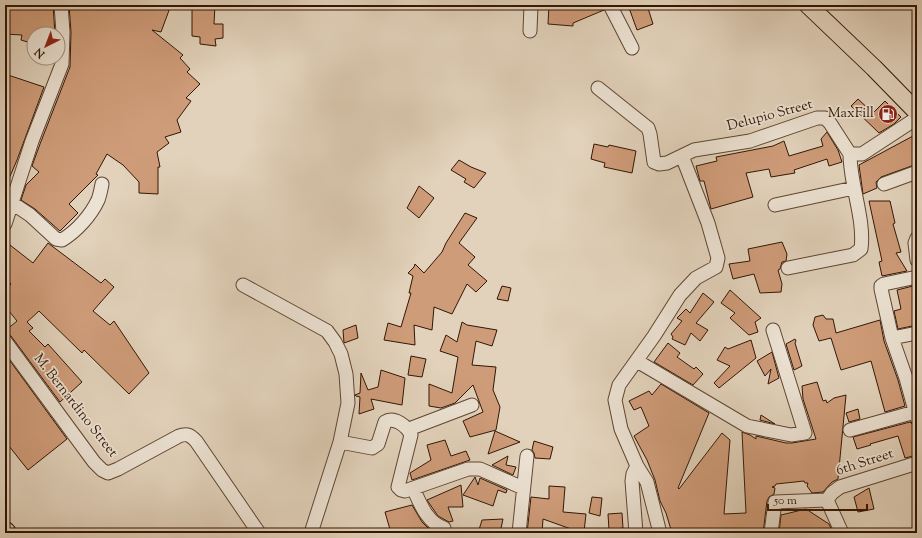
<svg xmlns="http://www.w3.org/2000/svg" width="922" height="538" viewBox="0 0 922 538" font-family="'Sorts Mill Goudy',serif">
<rect width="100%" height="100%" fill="#e2d2bb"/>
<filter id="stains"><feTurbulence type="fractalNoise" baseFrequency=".005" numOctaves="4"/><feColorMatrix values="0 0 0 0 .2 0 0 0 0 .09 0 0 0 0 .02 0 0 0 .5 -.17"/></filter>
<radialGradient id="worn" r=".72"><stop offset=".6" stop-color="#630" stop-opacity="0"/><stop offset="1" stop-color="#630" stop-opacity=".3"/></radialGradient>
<path fill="#cf9c79" stroke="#321604" d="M5 5H53L55 34H34V44L21 40 22 35 5 34Z
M69 5H171L161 32 152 30 183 55 180 58 190 69 187 72 200 84 186 98 191 101 177 120 181 132 165 137 169 143 157 152 160 167H158V194L139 193V182L123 165 107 154 96 174 98 175 69 204 78 213 60 231 35 209 21 200 26 185 39 172 32 166 40 144 70 67 71 32Z
M192 5H215L214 24H223V38L215 39 216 46 200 44V37L192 36Z
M549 5H602L604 10 573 23V26L548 24Z
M628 5H647L653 24 637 30Z
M5 74 44 87 17 160 5 188Z
M858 99 873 113 885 101 901 117 894 124 879 133 851 106Z
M827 132 838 150 842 162 829 166 827 159 794 170 795 173 771 177 769 169 746 173 753 197 711 209 704 181H700L696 166 717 161 716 157 773 146 784 141 789 156 823 146 821 139Z
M913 136 917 146V164L881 177 876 182 877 188 863 194 859 165Z
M594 144 608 147 609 145 636 151 632 173 604 167 605 163 591 159Z
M459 160 471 167 486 173 474 188 464 182 466 179 451 170Z
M419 186 434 198 419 218 407 208Z
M869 201H890L895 223 893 224 901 252 896 253 907 271 882 276 879 262 882 261Z
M465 213 477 218 459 243 475 257 468 265 487 281 476 292 467 284 452 314 434 307 432 330 414 325 415 345 384 340 388 323 401 327 411 293H409L413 276 408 273 414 267 415 264 424 273 442 252 446 243Z
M782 242 787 254 786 261 782 262 780 269 778 270 782 284 781 292 760 293 754 274 733 279 729 264 750 261 748 249Z
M48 243 101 283 105 279 114 287 93 311 110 325 114 321 149 373 129 394 84 350 82 353 39 311 27 322 33 328 29 331 45 347 48 344 82 382 60 402 11 336 5 333V331L17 321 5 306V291L11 284 5 278V252L10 245 33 263Z
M917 285V325L898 329 894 311 901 309 897 290Z
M502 286 511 288 508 301 497 299Z
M730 290 761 318 755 322 758 332 749 335 730 318 735 313 721 303Z
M703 293 714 302 696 323 708 330 700 341 691 333 685 345 672 339 673 337 671 334 682 321 677 318 686 309 690 313Z
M823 315 826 319H833L836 333 880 320 884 341 898 380 905 406 885 412 871 361 841 370 831 338 819 341 813 325 815 317Z
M462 322 467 325 497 330 492 346 476 341 472 365 496 367 493 390 500 407 496 430 470 437 463 421 483 412 473 385 455 403 441 408 429 406V384L452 393 458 357 440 351 446 335 457 342Z
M356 325 358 338 344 343 343 330Z
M795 339 796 341 795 343 802 366 794 370 786 344Z
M751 340 756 358 719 388 714 383 730 366 717 360 725 347 728 349Z
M668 343 680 353 677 357 694 369 696 367 703 374 693 385 654 362Z
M772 352 779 378 768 384 771 369 765 376 757 361Z
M5 354 67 439 28 470 5 441Z
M411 356 426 359 422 377 408 375Z
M381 370 405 378 402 405 371 399 374 409 359 414 360 397 356 396 355 395 360 393 361 373 368 390 378 387Z
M817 382 823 401 826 400 827 403 834 398 846 395 838 479 832 482 823 492 812 493 807 486 808 483H805L804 481 776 484 775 486 772 487 775 488 774 494 769 497 767 501 763 533H672L666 513 660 501 655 480 647 460 634 436 649 426 641 407 634 410 629 401 649 391 652 395 661 384 709 413 678 488 679 489 722 433 730 440 724 514 746 513 742 432 750 435 756 439V436L786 443H792L816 439 803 399 802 386Z
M858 409 860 419 849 422 846 413Z
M761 415 775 424 760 420Z
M910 422 913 425 917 439V455L905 458 898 436 870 444 871 445 857 449 853 437Z
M495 431 520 442 488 454Z
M445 440 451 456 466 451 470 460 412 480 410 473 431 460 427 445Z
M534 441 553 447 550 459 535 458 534 453 532 450Z
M508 456 506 465 516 467 513 475 492 465Z
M475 477 478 485 480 478 507 490 506 493 498 490 493 506 463 495Z
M461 485 463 507H448L453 521 449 522 438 516 427 500Z
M549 486 565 487 563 512 586 514 584 532 571 531V529L543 519 542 533H527L531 497 549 499Z
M869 488 874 509 858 512 854 497Z
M592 497 602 498 600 516 589 513Z
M412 505 422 522 433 533H391L385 512Z
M806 509 829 524 833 533H779L781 515Z
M622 513 623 528 609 530 608 514Z
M503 519 500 533H478L482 520Z"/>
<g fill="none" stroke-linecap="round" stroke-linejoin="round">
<defs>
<path id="minor" d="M610 5 632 48
M530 31 531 5
M598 88 648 128 650 134 654 162 659 164 667 163 694 150 750 141 817 118H825L830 123 850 154H862L917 118
M884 184 917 172
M12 203 30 215 56 239 62 240C77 231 91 215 98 200 100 195 101 189 102 184
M775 205 854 188
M5 224 32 141 62 64 63 32 61 5
M917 238 915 243 917 260
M788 268 853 255 861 249C865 219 850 185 850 154
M917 277 884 284 881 286V289L892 338 906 378 917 418
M243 285 327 331 335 342 341 354 346 374 348 403 340 442 311 533
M892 338 917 333
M5 341 94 462 102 470 108 473 118 469 179 436C187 433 190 435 196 441L259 533
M637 361 747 426 791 435 805 433 773 330
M409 429 472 405
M850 430 915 412
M340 442 372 448 378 444 385 422C394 416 407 426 411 435L398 487 401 490 405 491 468 469H480L523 488
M413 488C420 503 427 523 444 528
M827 500 832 493 840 487 917 463
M827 500 842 533
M519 533 527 456
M636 533 632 481 633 474 637 466
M660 533 647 482 637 466 621 429 615 400 619 385 654 336 680 295 696 278 716 267 718 258 708 223 682 156
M771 533 775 502 827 500"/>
<path id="major" d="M808 5 874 68 917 112"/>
<path id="highway" d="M5 532 6 533"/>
</defs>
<use href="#minor" stroke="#5e4532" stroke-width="15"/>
<use href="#major" stroke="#321604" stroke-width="19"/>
<use href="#highway" stroke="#321604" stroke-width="22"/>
<use href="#minor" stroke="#ece2d3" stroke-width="13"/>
<use href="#major" stroke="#e2d2bb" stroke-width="17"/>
<use href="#highway" stroke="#e2d2bb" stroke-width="20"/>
</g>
<defs>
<symbol id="fuel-disc" viewBox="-11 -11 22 22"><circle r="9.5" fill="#8f2418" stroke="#ece2d3"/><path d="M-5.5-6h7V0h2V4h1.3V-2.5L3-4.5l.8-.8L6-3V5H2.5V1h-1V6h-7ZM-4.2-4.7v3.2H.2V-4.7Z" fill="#fff"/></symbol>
</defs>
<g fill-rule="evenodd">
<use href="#fuel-disc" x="877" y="103" width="22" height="22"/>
</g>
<g text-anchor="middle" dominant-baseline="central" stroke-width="3.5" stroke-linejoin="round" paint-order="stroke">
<g font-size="14" fill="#321604" stroke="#ece2d3" text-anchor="end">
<text x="874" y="114">MaxFill</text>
</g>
<g font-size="14" fill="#321604" stroke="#ece2d3">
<text transform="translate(770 116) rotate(-15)">Delupio Street</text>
<text transform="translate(75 406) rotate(52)">M. Bernardino Street</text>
<text transform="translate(865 463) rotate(-18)">6th Street</text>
</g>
</g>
<rect width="922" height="538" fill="none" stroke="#e2d2bb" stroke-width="20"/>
<rect x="6" y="6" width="910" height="526" fill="none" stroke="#321604" stroke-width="2"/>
<rect x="10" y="10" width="902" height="518" fill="none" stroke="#321604"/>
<g transform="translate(46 46) rotate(222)"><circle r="19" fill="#ece2d3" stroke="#a29080"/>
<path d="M0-3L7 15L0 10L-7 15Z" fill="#8f2418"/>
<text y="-6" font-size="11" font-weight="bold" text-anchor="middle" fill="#321604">N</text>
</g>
<path d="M768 504v6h99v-6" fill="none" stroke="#321604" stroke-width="2"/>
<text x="774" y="504" font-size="12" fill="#321604" stroke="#ece2d3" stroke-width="3" paint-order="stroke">50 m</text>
<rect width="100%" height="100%" filter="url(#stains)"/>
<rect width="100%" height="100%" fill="url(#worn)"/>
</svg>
